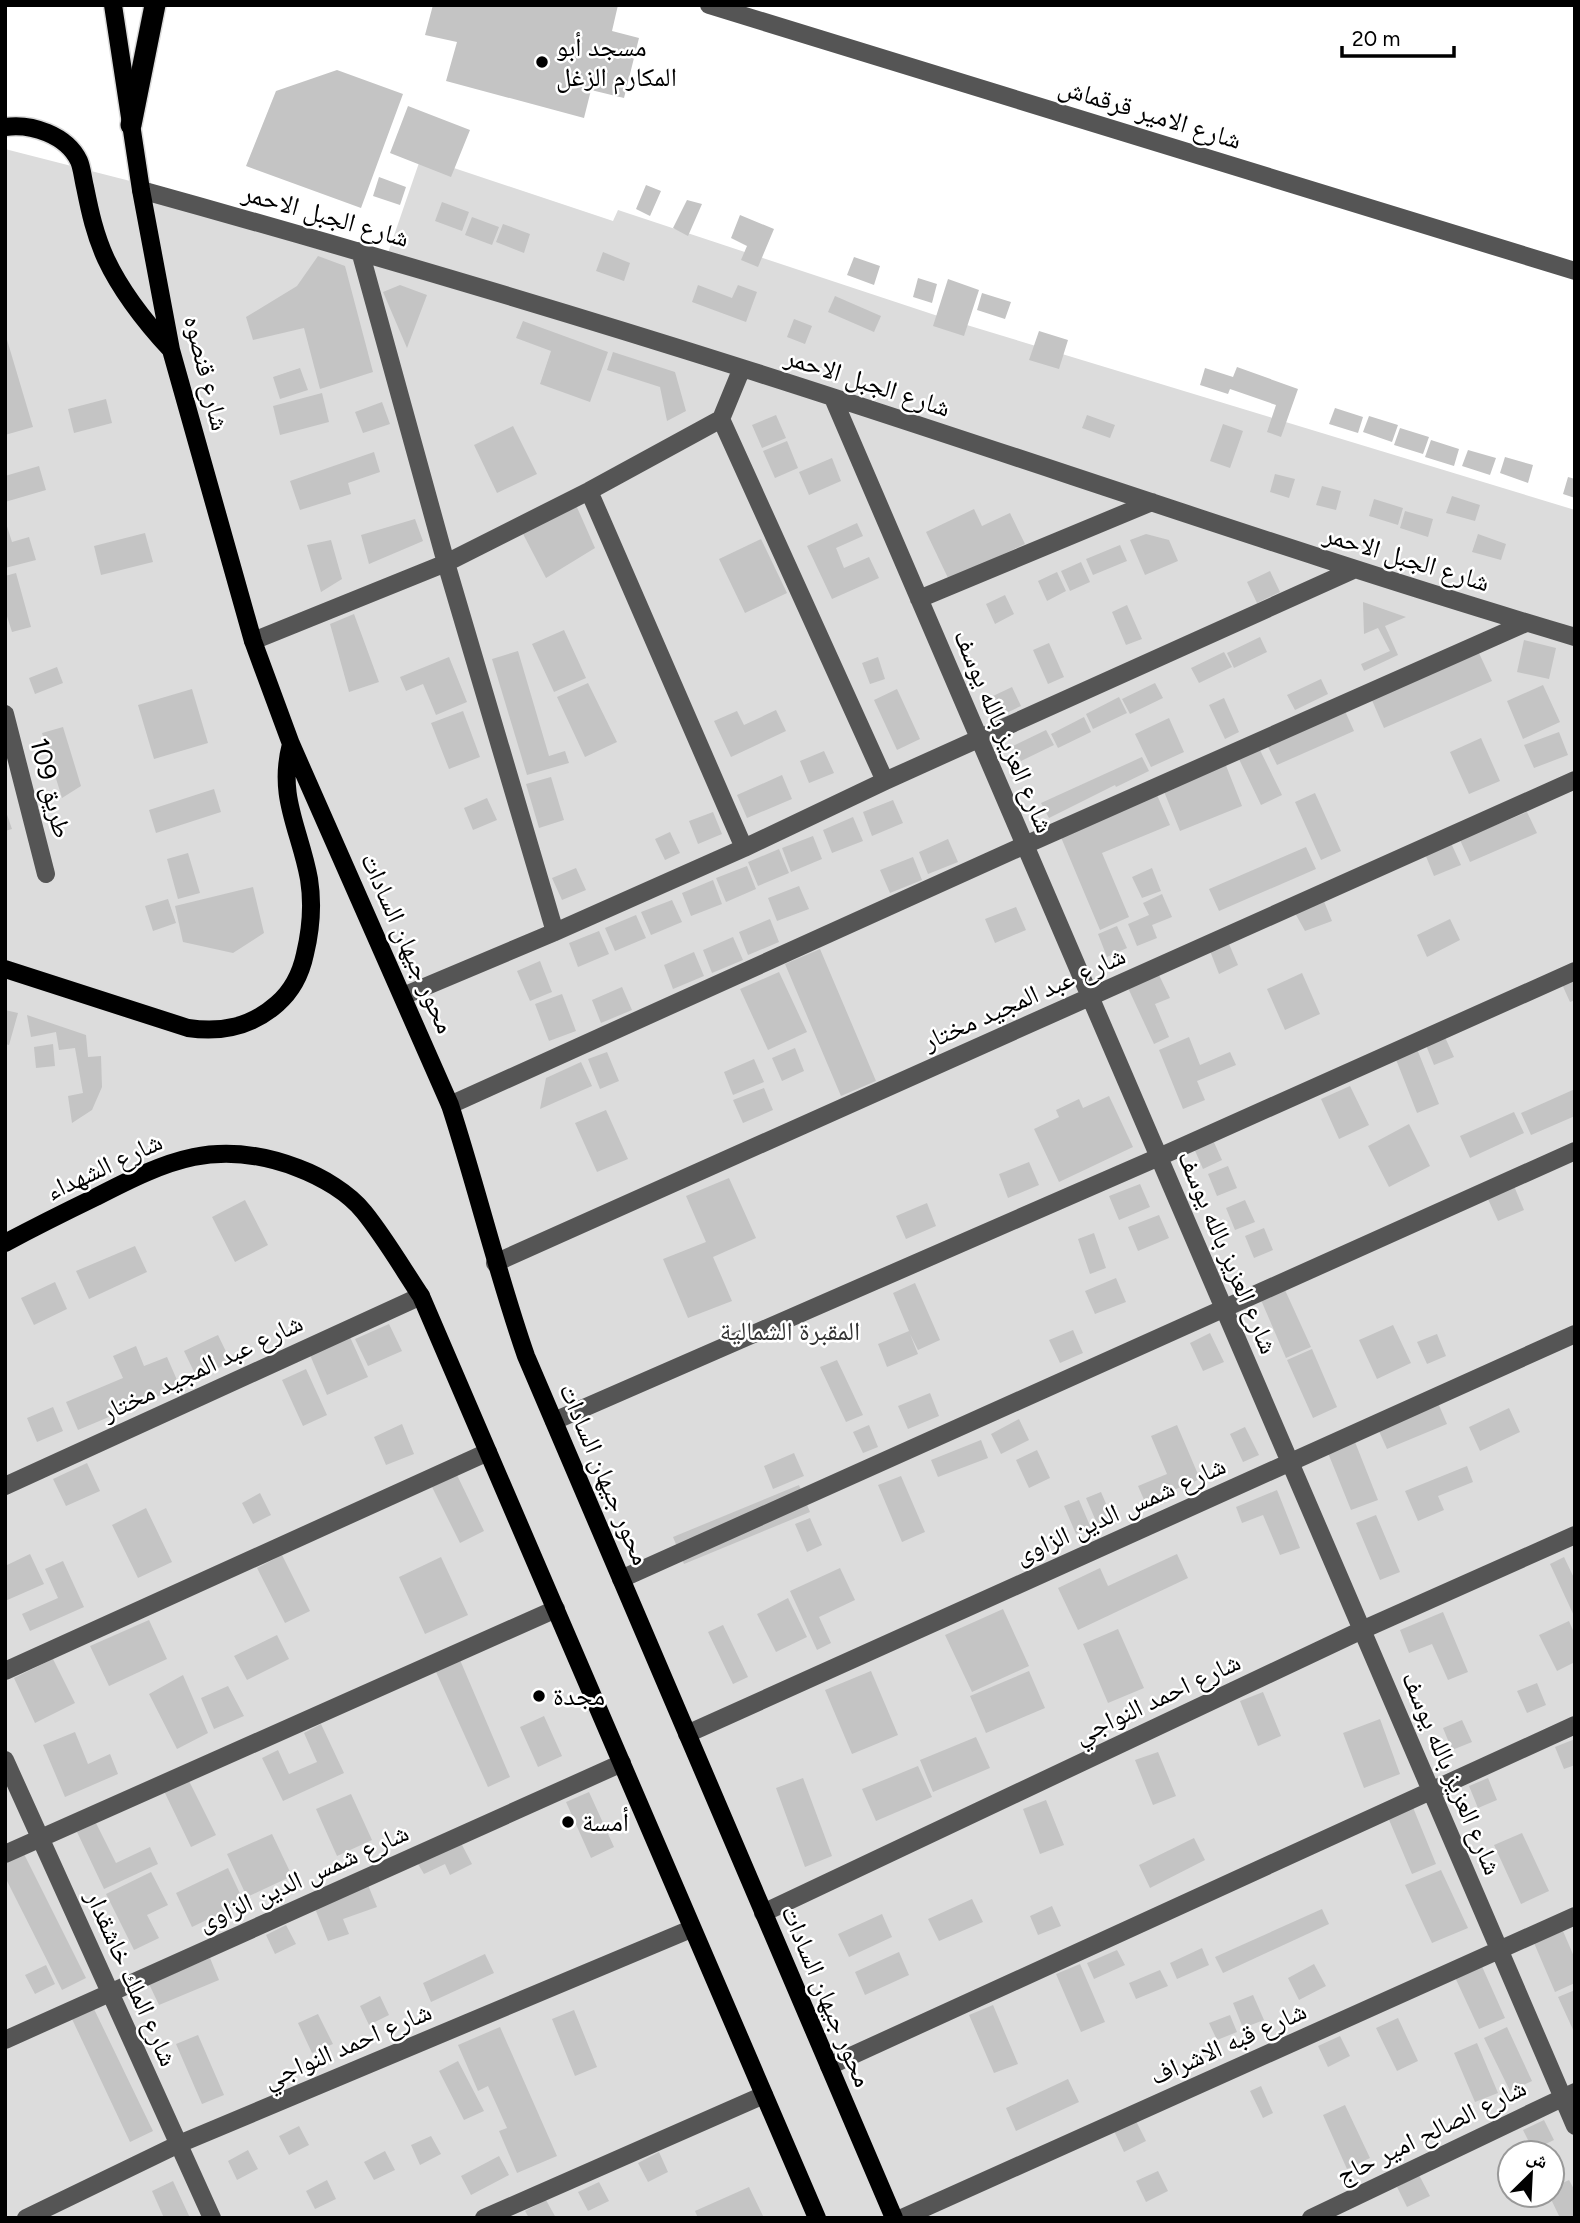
<svg xmlns="http://www.w3.org/2000/svg" width="1580" height="2223" viewBox="0 0 1580 2223" font-family="Figtree,'Noto Naskh Arabic',sans-serif">
<rect width="100%" height="100%" fill="#fff"/>
<path fill="#dcdcdc" fill-rule="evenodd" d="M5 149 228 206 388 253 421 157 613 221 618 210 947 319 1575 510V2218H5ZM1510 2153H1552V2195H1510Z"/>
<path fill="#c4c4c4" d="M433 5H618L612 31 639 38 624 98 591 90 584 118 446 81 457 42 425 35Z
M337 70 403 94 361 208 246 166 276 91Z
M408 106 470 130 451 177 390 153Z
M379 177 406 187 400 205 373 196Z
M646 185 661 191 650 216 636 209Z
M687 200 702 204 688 236 673 228Z
M442 202 469 212 462 231 435 221Z
M740 215 774 229 758 267 741 260 747 246 731 238Z
M472 217 499 227 492 245 465 235Z
M503 224 530 234 524 253 496 242Z
M603 252 630 263 624 281 596 271Z
M318 256 345 266 373 372 320 389 304 328 253 340 246 317 297 286Z
M854 257 880 266 874 285 847 275Z
M918 278 937 284 932 303 913 297Z
M948 279 979 290 964 336 933 326Z
M400 285 427 295 407 348 383 292Z
M698 285 732 298 738 285 757 292 746 322 692 302Z
M982 293 1011 302 1005 319 977 310Z
M835 296 881 316 874 332 828 312Z
M794 319 812 326 805 344 787 337Z
M523 321 608 352 590 402 540 384 551 351 516 338Z
M1039 331 1068 340 1059 369 1029 360Z
M5 333 33 427 5 435Z
M613 352 675 372 686 411 667 421 660 387 607 370Z
M1237 367 1298 389 1281 437 1267 432 1276 405 1230 389 1228 394 1200 385 1205 368 1233 377Z
M300 368 308 390 280 399 273 377Z
M322 393 329 422 280 435 273 406Z
M106 399 112 423 74 433 68 409Z
M382 402 390 424 363 433 355 412Z
M1335 408 1363 417 1358 433 1329 424Z
M776 415 786 438 762 448 752 425Z
M1087 415 1115 425 1110 438 1082 428Z
M1369 416 1398 425 1392 442 1363 432Z
M1223 424 1243 431 1230 468 1210 461Z
M513 426 537 474 497 493 474 445Z
M1400 428 1429 437 1423 454 1394 445Z
M1431 440 1459 449 1454 466 1425 457Z
M787 441 798 468 775 478 763 451Z
M1468 450 1496 458 1490 475 1462 466Z
M374 452 380 472 348 483 351 494 300 510 290 481Z
M1505 457 1533 465 1528 483 1500 473Z
M832 458 841 481 809 495 799 472Z
M39 466 46 490 5 502V476Z
M1275 474 1295 479 1289 498 1270 492Z
M1568 477 1575 479V498L1563 494Z
M1322 486 1341 491 1336 510 1316 505Z
M1452 496 1480 505 1475 521 1446 513Z
M1374 499 1403 508 1398 525 1369 516Z
M576 505 595 548 546 578 522 532Z
M974 509 982 526 1010 513 1025 544 949 580 926 532Z
M1405 511 1433 519 1428 537 1400 528Z
M415 519 423 541 369 564 361 535Z
M5 520 12 542 29 537 36 560 5 568Z
M857 523 863 536 836 548 844 568 869 557 879 578 832 599 807 546Z
M145 533 153 562 101 575 94 546Z
M1146 534 1169 540 1178 561 1145 575 1130 540Z
M1478 534 1506 544 1501 560 1472 552Z
M761 539 787 593 745 613 719 559Z
M331 540 342 579 321 592 307 545Z
M1120 545 1127 561 1093 575 1086 559Z
M1081 562 1090 582 1070 591 1061 571Z
M1270 571 1280 592 1257 603 1247 582Z
M1057 572 1066 591 1047 601 1038 581Z
M16 573 31 627 12 632 5 610V576Z
M1005 595 1014 614 995 624 986 604Z
M1363 602 1406 617 1385 626 1398 655 1364 671 1361 664 1390 651 1378 628 1364 634Z
M1127 605 1142 639 1126 645 1112 612Z
M354 614 379 682 349 692 330 624Z
M564 630 586 678 554 692 532 644Z
M1260 637 1267 652 1234 668 1227 653Z
M1524 640 1556 648 1549 679 1517 672Z
M1049 643 1064 677 1048 684 1033 650Z
M518 651 549 756 565 751 569 763 527 775 492 659Z
M1478 651 1492 681 1384 728 1371 698Z
M1224 652 1232 667 1199 683 1191 668Z
M449 657 467 702 436 715 423 684 406 691 400 677Z
M878 657 885 679 870 684 862 663Z
M57 667 63 683 35 694 29 678Z
M1321 679 1328 694 1295 710 1287 695Z
M588 683 617 742 585 757 557 697Z
M1155 683 1163 698 1130 714 1122 699Z
M1543 685 1560 722 1523 739 1507 701Z
M1012 687 1021 706 1002 715 993 696Z
M192 689 208 743 154 759 138 705Z
M897 689 920 739 897 750 874 700Z
M1119 697 1127 713 1093 729 1086 714Z
M1224 698 1239 732 1225 739 1209 705Z
M776 710 786 731 731 757 714 721 737 711 744 725Z
M463 711 480 757 449 769 431 723Z
M1345 711 1354 731 1277 765 1267 745Z
M1084 717 1091 732 1058 748 1051 734Z
M1169 718 1184 752 1151 767 1135 734Z
M63 727 81 786 62 798 42 733Z
M1046 730 1054 745 1021 761 1013 746Z
M1559 732 1568 755 1534 768 1524 745Z
M1481 738 1500 781 1469 794 1450 752Z
M1258 746 1282 795 1261 805 1237 755Z
M824 751 834 773 809 783 800 761Z
M1142 757 1149 771 1116 787 1115 785 1049 818 1041 803Z
M1225 763 1242 806 1180 831 1163 789Z
M782 775 792 799 747 818 737 795Z
M551 777 564 820 539 828 526 784Z
M214 789 221 812 156 833 149 810Z
M1315 793 1341 851 1321 860 1295 802Z
M1157 795 1170 825 1102 853 1129 917 1100 930 1060 835Z
M487 798 497 820 473 830 464 808Z
M893 800 903 823 872 836 863 812Z
M5 809 12 829 5 831Z
M713 812 722 834 698 844 689 821Z
M1527 812 1537 833 1470 862 1460 840Z
M853 817 863 841 832 853 823 830Z
M670 832 680 853 665 860 655 839Z
M813 836 822 859 791 872 782 848Z
M948 839 958 862 928 874 919 852Z
M1451 843 1461 865 1434 876 1425 854Z
M1306 847 1316 869 1219 911 1209 889Z
M779 849 789 873 758 886 748 862Z
M188 853 200 893 178 899 167 859Z
M913 857 922 880 890 893 880 870Z
M747 866 756 889 726 902 716 878Z
M576 868 586 890 562 900 552 878Z
M1152 868 1161 891 1142 898 1132 877Z
M713 880 722 904 691 916 682 893Z
M799 886 809 909 777 921 768 898Z
M253 887 264 933 233 953 183 942 175 906Z
M1162 894 1172 917 1152 925 1157 938 1137 946 1128 924 1149 915 1143 903Z
M168 899 176 923 153 931 145 906Z
M1323 899 1332 921 1305 931 1295 913Z
M672 900 682 922 651 935 641 912Z
M1016 907 1026 930 995 943 985 919Z
M636 915 646 938 615 951 605 928Z
M770 919 779 942 748 955 739 932Z
M1450 919 1460 940 1427 957 1417 935Z
M1117 926 1127 948 1107 957 1098 934Z
M599 931 609 954 578 967 569 943Z
M733 937 743 960 712 973 703 950Z
M1229 944 1238 965 1219 974 1210 951Z
M820 949 876 1081 841 1096 785 964Z
M694 952 704 976 673 989 664 965Z
M540 961 552 992 530 1001 517 971Z
M779 972 807 1032 768 1050 740 989Z
M1302 973 1320 1014 1285 1030 1267 989Z
M1575 974V1000L1570 1002 1560 980Z
M1159 975 1170 998 1155 1004 1169 1037 1154 1044 1128 988Z
M622 987 632 1010 601 1023 592 1000Z
M562 994 576 1031 549 1041 535 1004Z
M5 1010 18 1013 9 1045 5 1044Z
M27 1015 86 1035 88 1057 101 1056 102 1087 92 1110 72 1123 68 1096 83 1093 75 1048 59 1050 56 1032 31 1037Z
M1444 1035 1454 1057 1434 1065 1425 1043Z
M1189 1037 1200 1065 1230 1052 1236 1065 1197 1081 1205 1100 1183 1109 1159 1050Z
M53 1044 55 1066 36 1068 34 1047Z
M795 1048 804 1071 782 1081 772 1058Z
M1417 1049 1439 1104 1417 1113 1395 1057Z
M607 1052 619 1081 600 1089 588 1059Z
M754 1059 764 1082 733 1095 724 1072Z
M581 1062 592 1086 540 1109 546 1078Z
M1350 1086 1369 1125 1339 1139 1321 1099Z
M764 1088 773 1110 743 1123 733 1100Z
M1575 1089V1116L1531 1135 1521 1113Z
M1109 1096 1133 1147 1059 1182 1034 1129 1059 1117 1056 1110 1079 1099 1083 1108Z
M606 1110 628 1159 597 1172 575 1123Z
M1514 1112 1524 1133 1470 1158 1460 1136Z
M1409 1124 1430 1166 1389 1187 1368 1146Z
M1212 1138 1222 1160 1203 1169 1193 1146Z
M1029 1162 1039 1185 1008 1198 999 1174Z
M1228 1166 1237 1188 1217 1196 1208 1174Z
M729 1178 756 1238 713 1257 732 1301 688 1318 663 1259 706 1242 686 1196Z
M1140 1184 1150 1207 1119 1220 1109 1196Z
M1514 1186 1524 1210 1498 1221 1487 1197Z
M245 1200 268 1245 235 1262 212 1217Z
M1245 1200 1255 1222 1235 1230 1226 1208Z
M927 1203 936 1226 906 1239 896 1216Z
M1159 1215 1169 1238 1138 1251 1128 1227Z
M1264 1228 1273 1250 1254 1258 1245 1236Z
M1094 1233 1106 1268 1090 1274 1078 1239Z
M135 1246 147 1272 89 1299 76 1271Z
M1116 1278 1126 1302 1095 1314 1085 1291Z
M55 1282 67 1309 34 1325 21 1298Z
M915 1283 940 1340 918 1350 910 1334 918 1354 887 1367 878 1344 909 1331 893 1293Z
M1285 1290 1311 1347 1286 1358 1261 1300Z
M389 1324 402 1351 368 1366 355 1339Z
M1393 1325 1411 1363 1377 1379 1359 1340Z
M1073 1330 1083 1353 1060 1363 1049 1340Z
M1210 1333 1224 1362 1203 1371 1190 1343Z
M1437 1334 1446 1356 1427 1364 1417 1342Z
M218 1335 231 1362 197 1378 184 1351Z
M350 1337 368 1377 327 1395 310 1355Z
M136 1346 144 1366 167 1357 180 1387 78 1430 66 1402 123 1378 113 1356Z
M1312 1349 1337 1407 1313 1418 1287 1360Z
M837 1360 863 1415 846 1422 820 1367Z
M306 1369 327 1415 303 1426 282 1380Z
M930 1393 939 1416 908 1429 898 1406Z
M1438 1403 1447 1424 1387 1449 1378 1429Z
M53 1407 63 1431 37 1442 27 1418Z
M1509 1408 1520 1432 1480 1451 1469 1427Z
M1019 1419 1029 1440 1001 1454 991 1434Z
M402 1424 414 1454 386 1465 374 1437Z
M869 1425 878 1447 863 1453 853 1432Z
M1177 1425 1200 1479 1145 1502 1138 1486 1167 1474 1151 1436Z
M1245 1427 1259 1455 1243 1462 1230 1434Z
M981 1440 988 1458 938 1477 931 1460Z
M1355 1442 1378 1500 1351 1510 1328 1453Z
M1037 1450 1050 1478 1029 1488 1016 1460Z
M794 1453 804 1476 773 1489 764 1466Z
M87 1463 100 1491 66 1506 53 1479Z
M1467 1466 1473 1482 1438 1496 1444 1510 1418 1521 1405 1491Z
M457 1475 484 1531 460 1543 432 1487Z
M901 1476 925 1532 902 1542 878 1485Z
M799 1485 810 1512 684 1564 673 1537Z
M1277 1490 1300 1548 1280 1555 1263 1515 1242 1523 1236 1507Z
M1101 1492 1113 1520 1098 1526 1086 1498Z
M260 1493 271 1515 253 1524 242 1503Z
M1079 1500 1091 1528 1076 1534 1064 1506Z
M146 1508 172 1562 138 1578 112 1525Z
M1376 1515 1400 1572 1380 1580 1356 1523Z
M810 1518 822 1545 807 1552 795 1524Z
M30 1554 44 1584 5 1601V1566Z
M1177 1554 1188 1578 1078 1630 1058 1588 1100 1568 1108 1586Z
M282 1555 310 1611 285 1623 257 1568Z
M441 1557 468 1615 425 1634 399 1577Z
M1564 1557 1575 1580V1618L1550 1564Z
M63 1561 84 1607 30 1631 22 1614 58 1598 45 1569Z
M840 1568 855 1600 819 1617 831 1643 817 1650 790 1591Z
M788 1598 807 1637 776 1652 757 1614Z
M1003 1609 1029 1666 972 1692 945 1635Z
M1443 1612 1468 1672 1448 1680 1432 1644 1409 1653 1400 1630Z
M149 1620 167 1659 109 1686 90 1646Z
M1569 1621 1575 1635V1662L1557 1671 1539 1635Z
M723 1625 748 1677 733 1684 708 1632Z
M1118 1629 1144 1688 1108 1703 1083 1644Z
M277 1635 289 1659 247 1680 234 1656Z
M53 1659 75 1703 35 1723 14 1678Z
M460 1660 510 1777 488 1787 436 1672Z
M871 1671 898 1735 852 1754 825 1690Z
M1029 1671 1045 1708 986 1733 970 1696Z
M183 1675 208 1733 177 1749 149 1694Z
M1537 1683 1546 1705 1527 1713 1517 1691Z
M228 1686 244 1716 214 1729 201 1698Z
M1263 1692 1281 1736 1258 1746 1240 1701Z
M544 1716 562 1756 538 1767 520 1727Z
M1380 1719 1400 1774 1364 1788 1343 1733Z
M1462 1720 1472 1742 1452 1750 1443 1728Z
M321 1724 344 1773 283 1801 262 1758 278 1750 289 1774 317 1762 304 1733Z
M75 1732 88 1764 110 1754 118 1774 65 1797 43 1745Z
M976 1737 990 1768 933 1792 920 1760Z
M1575 1739V1765L1564 1769 1555 1747Z
M1158 1752 1176 1796 1153 1805 1135 1760Z
M918 1766 932 1797 876 1821 862 1789Z
M803 1778 832 1856 805 1867 776 1788Z
M1488 1778 1497 1800 1478 1808 1469 1786Z
M188 1779 216 1835 191 1847 164 1791Z
M589 1792 614 1847 591 1858 566 1802Z
M351 1794 372 1840 337 1856 316 1809Z
M1046 1800 1064 1845 1040 1854 1023 1809Z
M1412 1805 1436 1864 1412 1874 1387 1815Z
M96 1823 116 1863 150 1847 158 1864 104 1889 77 1832Z
M1522 1833 1549 1891 1521 1904 1494 1845Z
M272 1834 292 1876 247 1897 227 1854Z
M1194 1838 1205 1860 1150 1888 1139 1865Z
M461 1843 472 1864 450 1875 445 1864 424 1874 418 1864Z
M24 1854 86 1978 62 1990 5 1877V1863Z
M228 1868 244 1902 192 1927 176 1893Z
M1441 1870 1468 1928 1432 1943 1405 1885Z
M151 1872 168 1905 147 1915 159 1938 134 1950 106 1894Z
M368 1885 377 1907 343 1919 349 1934 328 1941 314 1906Z
M972 1899 983 1922 939 1941 928 1919Z
M1052 1906 1061 1926 1038 1935 1030 1916Z
M1322 1909 1329 1924 1223 1973 1215 1957Z
M882 1914 892 1937 849 1957 838 1934Z
M286 1925 296 1944 275 1954 266 1935Z
M1563 1931 1575 1959V1983L1555 1992 1534 1943Z
M1202 1948 1209 1965 1177 1979 1170 1963Z
M1117 1950 1125 1965 1094 1979 1087 1963Z
M899 1952 909 1975 865 1995 855 1972Z
M485 1954 494 1973 431 2002 423 1983Z
M210 1958 219 1980 159 2005 149 1984Z
M1480 1962 1505 2018 1479 2029 1453 1973Z
M1080 1964 1105 2022 1081 2032 1056 1974Z
M1314 1964 1326 1986 1299 2000 1288 1978Z
M46 1965 55 1984 35 1994 25 1975Z
M1160 1970 1168 1986 1136 1999 1129 1983Z
M1575 1990V2034L1558 1997Z
M1253 1995 1264 2020 1243 2028 1233 2003Z
M380 1996 389 2015 369 2025 360 2006Z
M993 2005 1018 2064 994 2073 969 2015Z
M94 2009 153 2131 130 2142 72 2019Z
M574 2010 597 2067 575 2076 552 2019Z
M318 2014 333 2044 312 2053 298 2023Z
M1230 2015 1237 2032 1217 2040 1209 2023Z
M1398 2018 1418 2061 1397 2071 1376 2028Z
M500 2027 557 2156 517 2173 499 2131 507 2128 488 2086 478 2091 458 2045Z
M1507 2027 1532 2081 1510 2091 1484 2038Z
M198 2035 224 2095 202 2104 176 2044Z
M1340 2036 1350 2056 1328 2067 1318 2046Z
M1477 2043 1498 2093 1475 2102 1454 2053Z
M458 2061 484 2111 464 2120 439 2071Z
M1068 2079 1079 2102 1016 2131 1006 2108Z
M1261 2086 1273 2113 1263 2118 1250 2091Z
M1345 2105 1370 2158 1347 2169 1323 2115Z
M1544 2120 1554 2140 1533 2150 1523 2130Z
M1136 2121 1146 2141 1124 2152 1114 2131Z
M299 2126 309 2145 289 2155 279 2136Z
M431 2136 441 2154 420 2165 411 2145Z
M248 2150 258 2169 237 2180 228 2161Z
M385 2151 395 2170 374 2180 364 2162Z
M659 2152 668 2172 648 2182 638 2163Z
M499 2156 509 2175 471 2195 461 2176Z
M1158 2171 1168 2191 1146 2202 1136 2181Z
M1419 2175 1430 2196 1407 2207 1397 2187Z
M327 2180 336 2199 315 2209 306 2191Z
M1569 2180 1575 2191V2218H1560L1549 2195H1552V2188Z
M173 2181 190 2218H164L152 2191Z
M599 2182 609 2201 588 2211 578 2192Z
M749 2187 764 2218H698L695 2211Z
M546 2200 556 2218H529L525 2211Z"/>
<g fill="none" stroke-linecap="round" stroke-linejoin="round">
<defs>
<path id="major" d="M113 5 141 190 171 350 253 641 291 744 450 1105C477 1188 497 1273 526 1356L894 2218
M5 127C31 123 67 135 79 161 82 168 83 179 85 187 90 212 95 235 106 259 122 293 145 322 171 350
M5 969 188 1028C222 1033 251 1027 277 1004 292 991 301 973 305 954 311 929 313 904 309 879 300 829 277 797 291 744
M5 1243C35 1227 65 1212 96 1197 168 1160 217 1137 298 1168 322 1177 349 1193 364 1212 385 1238 403 1269 421 1296L817 2218"/>
<path id="highway" d="M131 125 155 5"/>
</defs>
<use href="#major" stroke="#dbdbdb" stroke-width="21"/>
<use href="#highway" stroke="#dbdbdb" stroke-width="24"/>
<path stroke="#555" stroke-width="18" d="M709 5 1575 271
M141 190C343 246 543 305 742 368 1020 456 1295 554 1575 637
M360 251 446 563 555 932
M833 398 1575 2126
M721 419 885 781
M589 491 744 848
M919 599 1152 502
M253 641 446 563 589 491 721 419 742 368
M5 714 46 874
M403 996 555 932 744 848 885 781 1353 570
M450 1105 1025 845 1526 623
M495 1263 1575 780
M554 1421 1159 1157 1575 971
M5 1486 421 1296
M621 1579 1575 1151
M5 1671 488 1452
M687 1734 1575 1334
M5 1760 212 2218
M5 1854 556 1609
M763 1913 1362 1630 1575 1535
M5 2040 622 1763
M829 2066 1575 1725
M26 2218 179 2144 691 1929
M484 2218 764 2095
M902 2218 1575 1916
M1311 2218 1575 2092"/>
<use href="#major" stroke="#000" stroke-width="18"/>
<use href="#highway" stroke="#000" stroke-width="21"/>
</g>
<g fill="#000" stroke="#fff" stroke-width="2.5">
<circle cx="542" cy="62" r="7"/>
<circle cx="539" cy="1696" r="7"/>
<circle cx="568" cy="1822" r="7"/>
</g>
<g text-anchor="middle" dominant-baseline="central" stroke-width="5" stroke-linejoin="round" paint-order="stroke">
<g font-size="26" fill="#000" stroke="#fff" text-anchor="start">
<text x="556" y="47">مسجد أبو<tspan x="556" dy="30">المكارم الزغل</tspan></text>
<text x="553" y="1696">مجدة</text>
<text x="582" y="1822">أمسة</text>
</g>
<g font-size="26" fill="#000" stroke="#fff">
<text transform="translate(1150 113) rotate(17)">شارع الامير قرقماش</text>
<text transform="translate(326 215) rotate(16)">شارع الجبل الاحمر</text>
<text transform="translate(207 373) rotate(76)">شارع قنصوه</text>
<text transform="translate(868 382) rotate(18)">شارع الجبل الاحمر</text>
<text transform="translate(1407 558) rotate(17)">شارع الجبل الاحمر</text>
<text transform="translate(1004 731) rotate(67)">شارع العزيز بالله يوسف</text>
<text transform="translate(51 788) rotate(76)">طريق 109</text>
<text transform="translate(408 943) rotate(66)">محور جيهان السادات</text>
<text transform="translate(1024 998) rotate(-24)">شارع عبد المجيد مختار</text>
<text transform="translate(104 1166) rotate(-25)">شارع الشهداء</text>
<text transform="translate(1228 1252) rotate(67)">شارع العزيز بالله يوسف</text>
<text transform="translate(202 1367) rotate(-25)">شارع عبد المجيد مختار</text>
<text transform="translate(605 1474) rotate(67)">محور جيهان السادات</text>
<text transform="translate(1120 1510) rotate(-24)">شارع شمس الدين الزاوى</text>
<text transform="translate(1157 1698) rotate(-25)">شارع احمد النواجي</text>
<text transform="translate(1452 1773) rotate(67)">شارع العزيز بالله يوسف</text>
<text transform="translate(303 1877) rotate(-24)">شارع شمس الدين الزاوى</text>
<text transform="translate(132 1978) rotate(66)">شارع الملك خاشقدار</text>
<text transform="translate(827 1996) rotate(67)">محور جيهان السادات</text>
<text transform="translate(1228 2043) rotate(-24)">شارع قبه الاشراف</text>
<text transform="translate(347 2045) rotate(-23)">شارع احمد النواجي</text>
<text transform="translate(1431 2131) rotate(-26)">شارع الصالح امير حاج</text>
</g>
<g font-size="26" fill="#333" stroke="#fff">
<text x="790" y="1331">المقبرة الشمالية</text>
</g>
</g>
<rect width="1580" height="2223" fill="none" stroke="#000000" stroke-width="14"/>
<g transform="translate(1531 2174) rotate(24)"><circle r="33" fill="#ffffff" stroke="#999999" stroke-width="2"/>
<path d="M0-5L12 26L0 18L-12 26Z" fill="#000000"/>
<text y="-10" font-size="19" font-weight="bold" text-anchor="middle" fill="#000000">ش</text>
</g>
<path d="M1342 46v10h112v-10" fill="none" stroke="#000000" stroke-width="3.5"/>
<text x="1352" y="46" font-size="21" fill="#000000" stroke="#ffffff" stroke-width="5" paint-order="stroke">20 m</text>
</svg>
